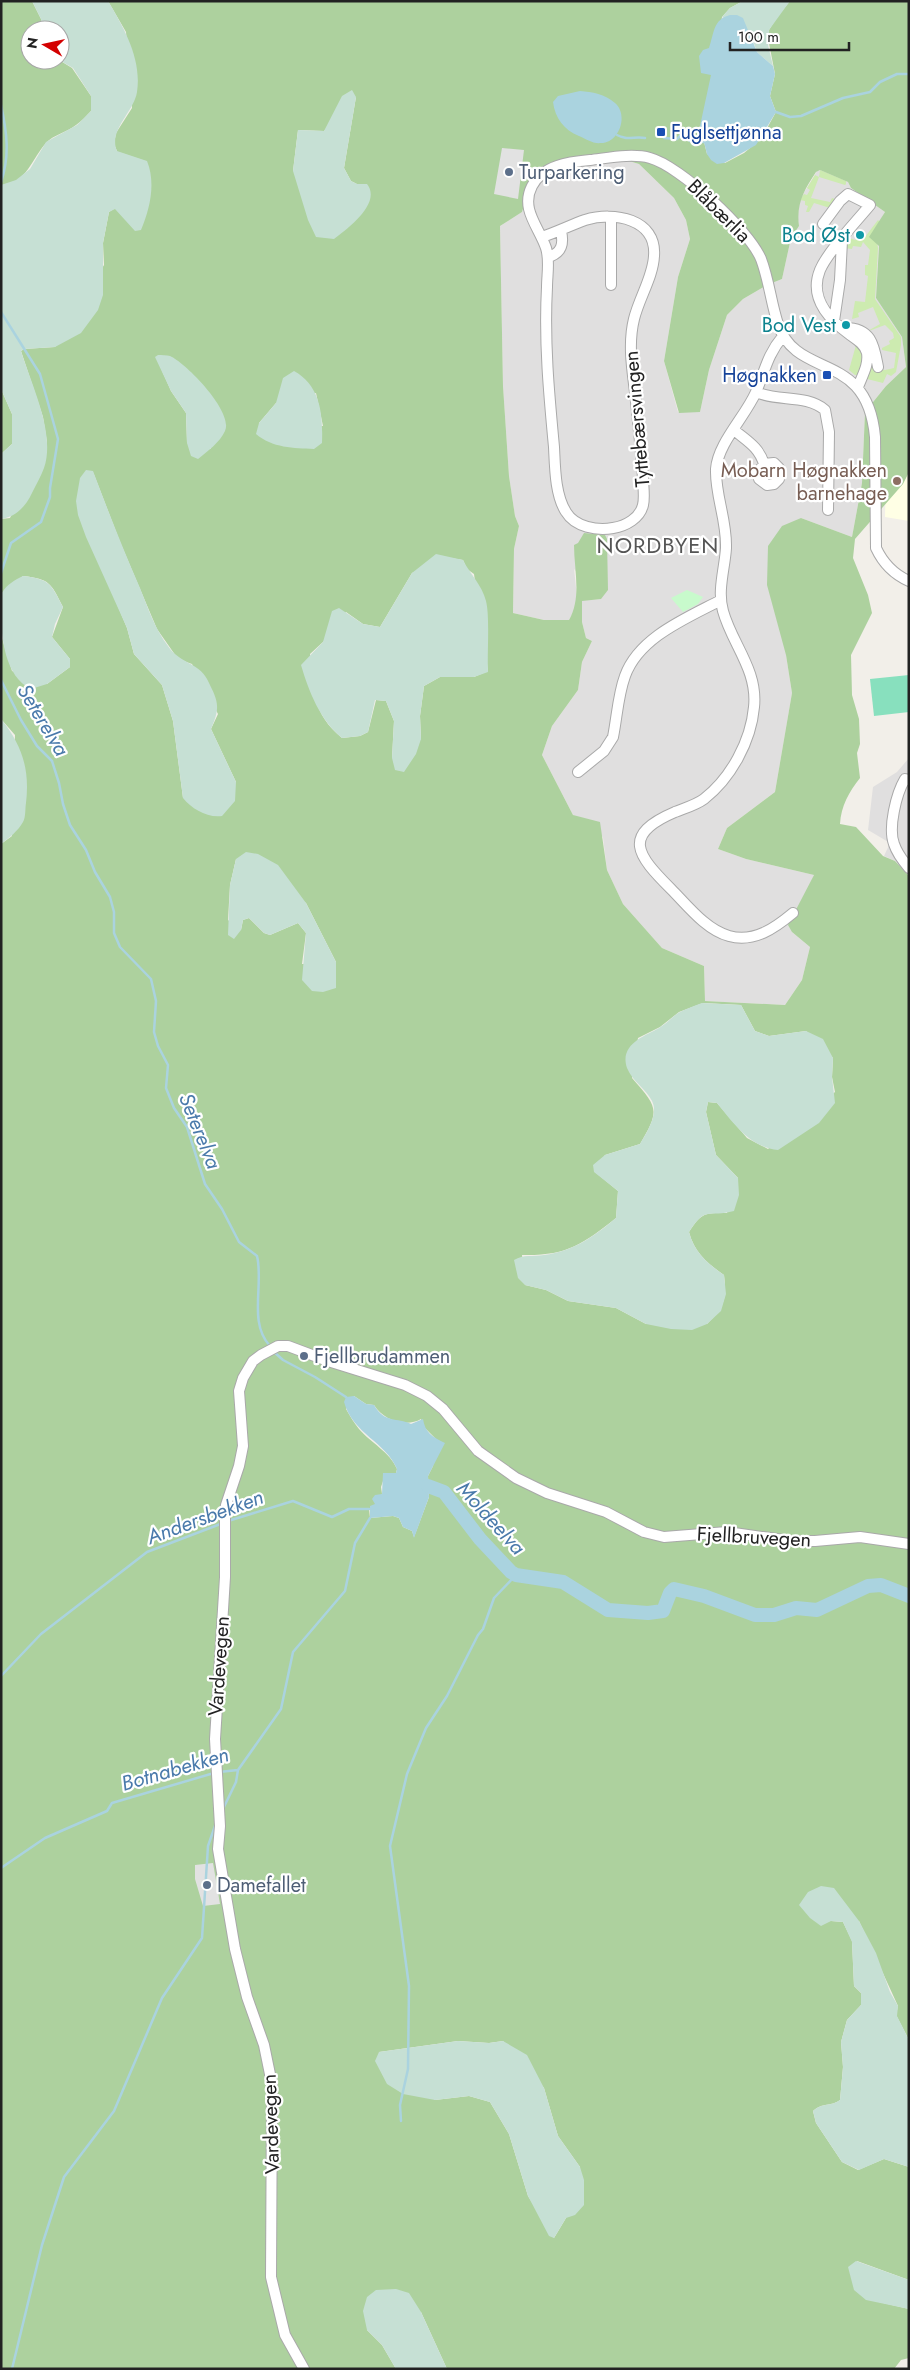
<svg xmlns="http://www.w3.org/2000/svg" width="910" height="2370" viewBox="0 0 910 2370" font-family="Jost,sans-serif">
<rect width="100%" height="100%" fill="#f2efe9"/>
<path fill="#e0dfdf" d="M622 159 639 164 674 198 686 220 690 239 678 277 664 361 678 412H700L709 370 727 315 743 299 767 285 782 279 791 238 799 226 797 214 799 201 817 171 820 170 848 182 851 188 885 212 880 222 876 298 902 337 906 367 886 386 865 412 862 483 852 537 801 518 786 655 792 693 775 792 727 828 718 849 746 859 814 875 792 932 810 947 802 980 785 1005 705 1001 704 966 662 948 623 904 607 870 603 837 573 815 542 755 552 726 578 690 582 662 592 641 586 638 582 622V600L601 599 574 569 577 597 575 609 569 620H544L513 613 514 549 519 526 515 516 509 476 503 386 500 226 522 212 528 193 547 175 579 160Z
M909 758V876L895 861 884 856 890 843 868 830 873 787 897 772Z"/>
<path fill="#ffffe5" d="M887 442 909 446V521L885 517Z"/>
<path fill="#cdebb0" d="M820 170 846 181V184L845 185 819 177 811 198 830 202 832 198 838 200 830 208 814 203 809 212H806L808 206 805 205V201L800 200 804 194 807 195 810 190 807 188 815 175 819 177Z
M878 220 880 222 876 237 878 248 875 299 901 337V345L896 372 891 376 887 374 883 383 867 379 870 355 878 369 885 370 894 368 896 353 882 350V348L890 344 889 341 894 338 893 333 885 325 866 332 880 324 873 307 858 313 859 317 852 319 855 301 865 302 868 276 865 275V265H868L870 250 863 242 861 247 853 246 852 249 844 248 847 237 855 240 860 236 865 237Z
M856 345 860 347 864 359 858 375H855L849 370Z"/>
<path fill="#add19e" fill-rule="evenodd" d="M1 1H32L41 19 43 30H30V60H59L72 68 91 96V111C86 116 82 121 76 125 67 132 53 135 46 143 33 157 25 186 1 185Z
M108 1H743L730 8 722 17 704 142 707 154 725 163 744 153 761 139 776 112 770 96 775 74 768 38 769 30 777 17 790 1H909V472L903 484 855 539 853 558 868 595 872 613 851 655 852 695 859 719 860 744 857 753 860 778C849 792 841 806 840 824L856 827 883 856 895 861 909 876V2040L896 2015 898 2006 859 1921H831L843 1922 852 1941 854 1986 861 1993V2005L847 2020 841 2042 843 2067 840 2100C831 2107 823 2102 813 2111L816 2123 842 2162 858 2170 884 2159 909 2167V2280L857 2261 866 2299 909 2309V2358L901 2360 894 2369H447L421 2312 367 2330 382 2345 396 2369H1V844L12 836 15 735 1 719V635L12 671 47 684 70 667V659L52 637 63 607C51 583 50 579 23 576L2 593 1 597V519L10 518 47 442 43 417 21 351 24 349 55 347 104 265 103 243 109 212 115 208 117 151 114 144 116 133 132 108 126 32ZM356 97 344 168 351 181 357 184 293 171 298 130 324 131ZM622 159 639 164 674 198 686 220 690 239 678 277 664 361 679 413 700 412 709 370 727 315 743 299 767 285 782 279 791 238 799 226C796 204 804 190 816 172L820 170 848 182 851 188 885 212 869 237 879 246 876 298 902 337 906 367 886 386 865 412 862 483 852 537 801 518 782 526 768 546 767 585 786 655 792 693 775 792 727 828 718 849 746 859 814 875 788 925 792 932 810 947 802 980 785 1005 705 1001 704 966 662 948 623 904 607 870 600 822 573 815 542 755 552 726 578 690 582 662 592 641 586 638 582 622V601L601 599 608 590 607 539 605 535 584 533 578 543 574 545C574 570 582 597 569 620H544L513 613 514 549 519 526 515 516 509 476 503 386 500 226 522 212 528 193 547 175 579 160ZM156 357 211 449 187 443 186 413 171 391ZM316 393 323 426 259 423 276 403ZM93 472 120 542 157 629 178 659 192 664 218 714 211 729 236 782 183 798 173 721 162 685 134 654 127 628 114 597ZM444 557 463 560 467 569 474 574 488 671 474 677H440L424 686 420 716 421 739 392 758 394 721 386 701 376 700 368 732 360 736 342 738C312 713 314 691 310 654L323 642 346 612 363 624 380 627 412 573ZM236 859 306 903 336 962 302 964 306 933 298 923 270 935 264 933 249 918 243 920 241 930 228 920 230 885ZM703 1003 741 1005 755 1031 769 1036 806 1031 833 1058 832 1077 835 1092 768 1149 747 1138 717 1103 708 1102 706 1112 716 1155 738 1178 727 1213C705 1213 702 1212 689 1232 694 1252 708 1264 724 1275 727 1300 724 1307 707 1324H646L616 1308 568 1301 546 1290 525 1285 522 1255C566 1256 582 1245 616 1218L618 1191 595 1172 605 1155 640 1144C661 1109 657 1107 632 1078L638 1038 660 1027 679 1012ZM354 1396 366 1404 374 1405C383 1420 406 1428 421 1419L423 1426 436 1439 433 1466 428 1476 429 1497 414 1537 412 1531 403 1527 399 1518 393 1516 370 1518 369 1509 375 1505 382 1494 381 1487 384 1478 396 1473 397 1469C390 1452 371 1443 359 1429 354 1423 350 1416 346 1409ZM458 2041 489 2043 503 2041 544 2088 558 2136 580 2167 566 2218 554 2238 528 2196 509 2134 490 2102 469 2096 435 2100 379 2052Z
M1 389 12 414V444L1 454Z"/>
<path fill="#c6e0d4" d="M32 1H108C124 28 142 59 137 92 134 112 108 130 117 151L147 161C156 183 150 209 141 230L135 231 115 209 109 212 103 243V295L98 310 81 333 55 347 24 349 21 351C31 384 56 433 44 468 41 476 36 485 32 493 26 506 16 517 1 519V454L12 444V414L1 389V185L16 180 30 169 46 142 77 125 91 111V96L73 68 59 60 60 30H43L41 19Z
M743 1H790L769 30 768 45 773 66 757 52 750 32 722 17 730 8Z
M352 90 356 97 344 168 351 181 357 184H367C382 203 348 228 334 239L316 237 308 220 293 171 298 130 324 131 342 96Z
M158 355C161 355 167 355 170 356 186 363 234 412 225 431 220 442 208 451 198 459L191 456 187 443 186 413 171 391 155 357Z
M294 371C321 386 323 415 322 443L314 449C294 448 272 448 256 434L259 423 276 403 283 378Z
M86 470 93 471C108 511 123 549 140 588 148 608 155 629 168 646 179 663 199 663 207 679 218 701 221 706 211 729L236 782 235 801 222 816C207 818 192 809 183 798L173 721 162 685 134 654 127 628 86 537 78 515 76 501 80 478Z
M436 554 463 560C470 574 482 585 486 601 490 616 487 654 488 672L474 677H440L424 686 420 716 421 739 416 754 404 772 395 770 392 758 394 721 386 701 375 700 368 732 360 736 342 738C320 720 309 692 301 665L323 642 332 611 339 608 363 624 380 627 412 573Z
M23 576C50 579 51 584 63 607L55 624 52 637 70 659V667L47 684 31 689C5 677 1 637 1 612 1 606 0 598 2 593 7 584 15 580 23 576Z
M1 719C22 745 30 769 26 803 25 808 26 817 23 822 18 831 9 838 1 844Z
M246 852 258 854 278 865 306 903 336 962V988L323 992 312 991 302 980 306 933 298 923 270 935 264 933 249 918 243 920 241 930 234 939 228 935 230 885 236 859Z
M702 1003 741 1005 755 1031 769 1036 806 1031 823 1039 833 1058 832 1077 835 1103 819 1123 778 1150C750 1147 734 1124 717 1103L708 1102 706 1112 716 1155 738 1178 739 1195 734 1211C708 1218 706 1205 689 1232 694 1252 708 1264 724 1275L726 1294 721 1311 707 1324 692 1330 671 1329 646 1324 616 1308 568 1301 546 1290 525 1285 518 1278 514 1260C524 1254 532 1257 544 1255 574 1251 593 1237 616 1218L618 1191 594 1172 593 1165 605 1155 640 1144C646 1133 659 1115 652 1101 646 1089 633 1082 627 1068 619 1044 645 1036 659 1028 666 1024 671 1018 678 1013 685 1009 694 1006 702 1003Z
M821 1886 834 1888 859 1921 876 1953 890 1992 898 2006 897 2016 909 2040V2167L884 2159 859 2170 842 2162 816 2123 813 2111C822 2102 831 2107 840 2100L843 2067 841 2042 847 2020 861 2005V1993L854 1986 852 1942 843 1922 831 1921 821 1926 810 1918 799 1905 808 1892Z
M458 2041 489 2043 503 2041 527 2055 544 2088 558 2136 580 2167 584 2180V2205L575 2215 566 2218 554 2238 549 2236 528 2196 509 2134 490 2102 469 2096 435 2100 403 2094 387 2084 375 2061 379 2052Z
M856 2261 909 2280V2309L866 2300 854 2290 848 2267Z
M396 2289 409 2293 421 2312 447 2369H396L382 2345 367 2330 363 2311 367 2297 376 2290Z"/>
<path fill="#c8facc" d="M687 590 703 597 698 604 683 612 671 598Z"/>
<path fill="#88e0be" d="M909 675V712L874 716 870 679Z"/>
<path fill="#e2e2e2" d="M502 148 524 150 518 199 494 194Z
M213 1863 220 1904 203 1906 195 1879V1865Z"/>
<path fill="#aad3df" d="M730 15H737L743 18 757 52 773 66 775 74 770 96 776 112 756 145 724 163 717 164 711 160 707 154 700 126 711 75 701 73 699 56 703 50 709 48C714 34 713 19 730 15Z
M580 91C592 92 605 94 615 103 629 115 619 143 601 143 593 144 586 139 579 136 564 130 555 118 553 102L558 96Z
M354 1396 366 1404 374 1405C385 1424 397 1417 411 1424L423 1419C425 1432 432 1437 445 1443L428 1476 429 1497 414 1538 412 1531 403 1527 399 1518 393 1516 370 1518V1506L375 1504 372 1499 375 1495 382 1494 383 1473H396L397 1469C386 1442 353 1434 344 1402L346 1397Z"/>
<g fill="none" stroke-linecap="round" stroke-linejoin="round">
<path stroke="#aad3df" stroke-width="2.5" d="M1 105C7 132 10 156 1 182
M776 112 790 117 801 116 843 98 870 92 880 82 897 74H909
M617 135C628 141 634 136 645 138
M664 138 677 139 681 135 690 141 704 142
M1 312 40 374 58 439 50 488V497L41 522 11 543 1 573
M1 680 21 720 37 746 52 761 59 783 63 804 70 825 86 850 95 872 110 897 114 912V933L120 947 151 979 156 1001 154 1032 158 1046 168 1065 166 1088 174 1108 187 1127 205 1184 222 1209 239 1242 257 1256C264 1284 248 1323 270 1346
M273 1351 283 1360 315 1377 346 1397
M228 1521 293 1501 332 1517 349 1509H369
M1 1676 41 1634 147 1552 223 1523
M219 1772 238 1770 281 1709 293 1652 345 1591 355 1543 370 1518
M223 1809 236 1782 238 1770
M1 1868 45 1838 107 1811 112 1803 214 1773
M401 2121 400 2105 408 2069 409 1986 390 1846 407 1774 426 1728 447 1696 478 1635 483 1629 494 1598 516 1575
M12 2369 42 2245 64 2177 114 2111 162 1998 202 1938 208 1846 216 1823"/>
<path stroke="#aad3df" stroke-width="14" d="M428 1486 444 1492 480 1539 511 1572 516 1575 563 1582 608 1610 648 1613 663 1611 670 1593 674 1589 704 1596 755 1615H774L796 1608 817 1610 868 1586 881 1585 909 1596"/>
<defs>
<path id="minor" d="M823 224 840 201 848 194 870 205C856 222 828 251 820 270 809 297 827 318 849 334 856 339 865 344 867 353 869 365 862 376 858 387
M542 237C557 232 571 225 585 220 614 211 657 219 654 256 653 277 639 298 634 319 628 343 632 368 635 392 638 421 641 449 643 478 643 486 645 497 643 505 640 518 626 526 613 528 597 531 575 527 566 512 555 495 555 467 554 447 549 394 544 341 547 287 547 275 550 260 546 248 539 227 520 209 532 186 543 165 569 162 590 160 608 158 632 153 650 158 680 166 749 230 761 259 769 280 771 303 778 324 797 381 867 349 875 437L876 548C883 563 893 574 909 581
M548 257C562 253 564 244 561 231
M611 285V218
M834 321 840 280 842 241
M845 328C872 328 874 346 878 367
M783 336C767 355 765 371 756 392 745 417 718 443 716 469 715 495 727 520 726 548 725 567 717 591 723 611 732 644 758 670 754 707 751 741 731 778 704 799 696 805 685 808 675 812 621 835 637 855 671 889 687 905 706 930 729 936 754 943 775 928 793 913
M756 392C778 402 806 394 825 410L829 432 828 510
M734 430C747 441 759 447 764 464L758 472 759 479 767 485 774 484 779 479V468L774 463 764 464
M578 772 604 751 613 737C617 717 618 695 625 676 639 637 687 618 721 600
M909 780 905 779C896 794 888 828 894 844 897 853 903 861 909 868
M304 2369 285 2335 271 2277 272 2084 264 2045 247 1997 235 1949 218 1849 220 1826 215 1739 225 1577V1514L226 1505 239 1466 243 1446 239 1391 243 1378 253 1361 261 1355 278 1346H288L328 1361 405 1385 427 1396 443 1409 478 1451 516 1478 547 1493 606 1512 644 1532 664 1537 727 1532 791 1541H815L860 1537 909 1544"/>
</defs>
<use href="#minor" stroke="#a9a9a9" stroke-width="12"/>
<use href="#minor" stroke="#fff" stroke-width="10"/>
</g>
<g fill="#1a4fb4" stroke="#fff" stroke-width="2">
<rect x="656" y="127" width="10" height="10" rx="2.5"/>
<rect x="822" y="370" width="10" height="10" rx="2.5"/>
</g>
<g fill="#5c6f8a" stroke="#fff" stroke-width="2">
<circle cx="509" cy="172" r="5"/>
<circle cx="304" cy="1356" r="5"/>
<circle cx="207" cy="1885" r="5"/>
</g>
<g fill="#0f9aa8" stroke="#fff" stroke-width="2">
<circle cx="860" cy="235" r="5"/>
<circle cx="846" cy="325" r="5"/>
</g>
<circle fill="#8d6e63" stroke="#fff" stroke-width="2" cx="897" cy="481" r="5"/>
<g text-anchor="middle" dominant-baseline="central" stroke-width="4.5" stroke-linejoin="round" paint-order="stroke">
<g font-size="20" fill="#164399" stroke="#fff" text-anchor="start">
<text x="671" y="132">Fuglsettjønna</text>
<text x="817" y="375" text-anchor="end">Høgnakken</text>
</g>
<g font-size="20" fill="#4e5e75" stroke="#fff" text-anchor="start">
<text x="519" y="172">Turparkering</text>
<text x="314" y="1356">Fjellbrudammen</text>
<text x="217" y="1885">Damefallet</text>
</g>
<g font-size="20" fill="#222" stroke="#fff">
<text transform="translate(719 211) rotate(45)">Blåbærlia</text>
<text transform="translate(637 419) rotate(-95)">Tyttebærsvingen</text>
<text transform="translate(754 1537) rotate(3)">Fjellbruvegen</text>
<text transform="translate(219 1666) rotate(-86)">Vardevegen</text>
<text transform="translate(271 2124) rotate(-92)">Vardevegen</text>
</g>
<g font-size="20" fill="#0d838f" stroke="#fff" text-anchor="end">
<text x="850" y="235">Bod Øst</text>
<text x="836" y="325">Bod Vest</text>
</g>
<g font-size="20" fill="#785e54" stroke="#fff" text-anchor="end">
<text x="887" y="470">Mobarn Høgnakken<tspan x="887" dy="23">barnehage</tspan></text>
</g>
<g font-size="21" font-style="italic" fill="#4a7aab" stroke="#fff">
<text transform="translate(43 720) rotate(59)">Seterelva</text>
<text transform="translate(200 1131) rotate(68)">Seterelva</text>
<text transform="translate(205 1517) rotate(-20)">Andersbekken</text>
<text transform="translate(491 1518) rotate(48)">Moldeelva</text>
<text transform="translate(175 1769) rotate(-16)">Botnabekken</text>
</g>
<g font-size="22" letter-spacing="1" fill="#555" stroke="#fff">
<text x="658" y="545">NORDBYEN</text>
</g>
</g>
<rect width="910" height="2370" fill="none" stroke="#222222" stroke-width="5"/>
<g transform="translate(45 45) rotate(279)"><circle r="24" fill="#ffffff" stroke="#a7a7a7"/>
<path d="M0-4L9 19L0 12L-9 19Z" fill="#d40000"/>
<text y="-8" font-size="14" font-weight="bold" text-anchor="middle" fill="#222222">N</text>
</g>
<path d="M730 42v8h119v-8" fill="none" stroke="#222222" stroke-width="2.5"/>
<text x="738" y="42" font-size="15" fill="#222222" stroke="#ffffff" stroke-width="4" paint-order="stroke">100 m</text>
</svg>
